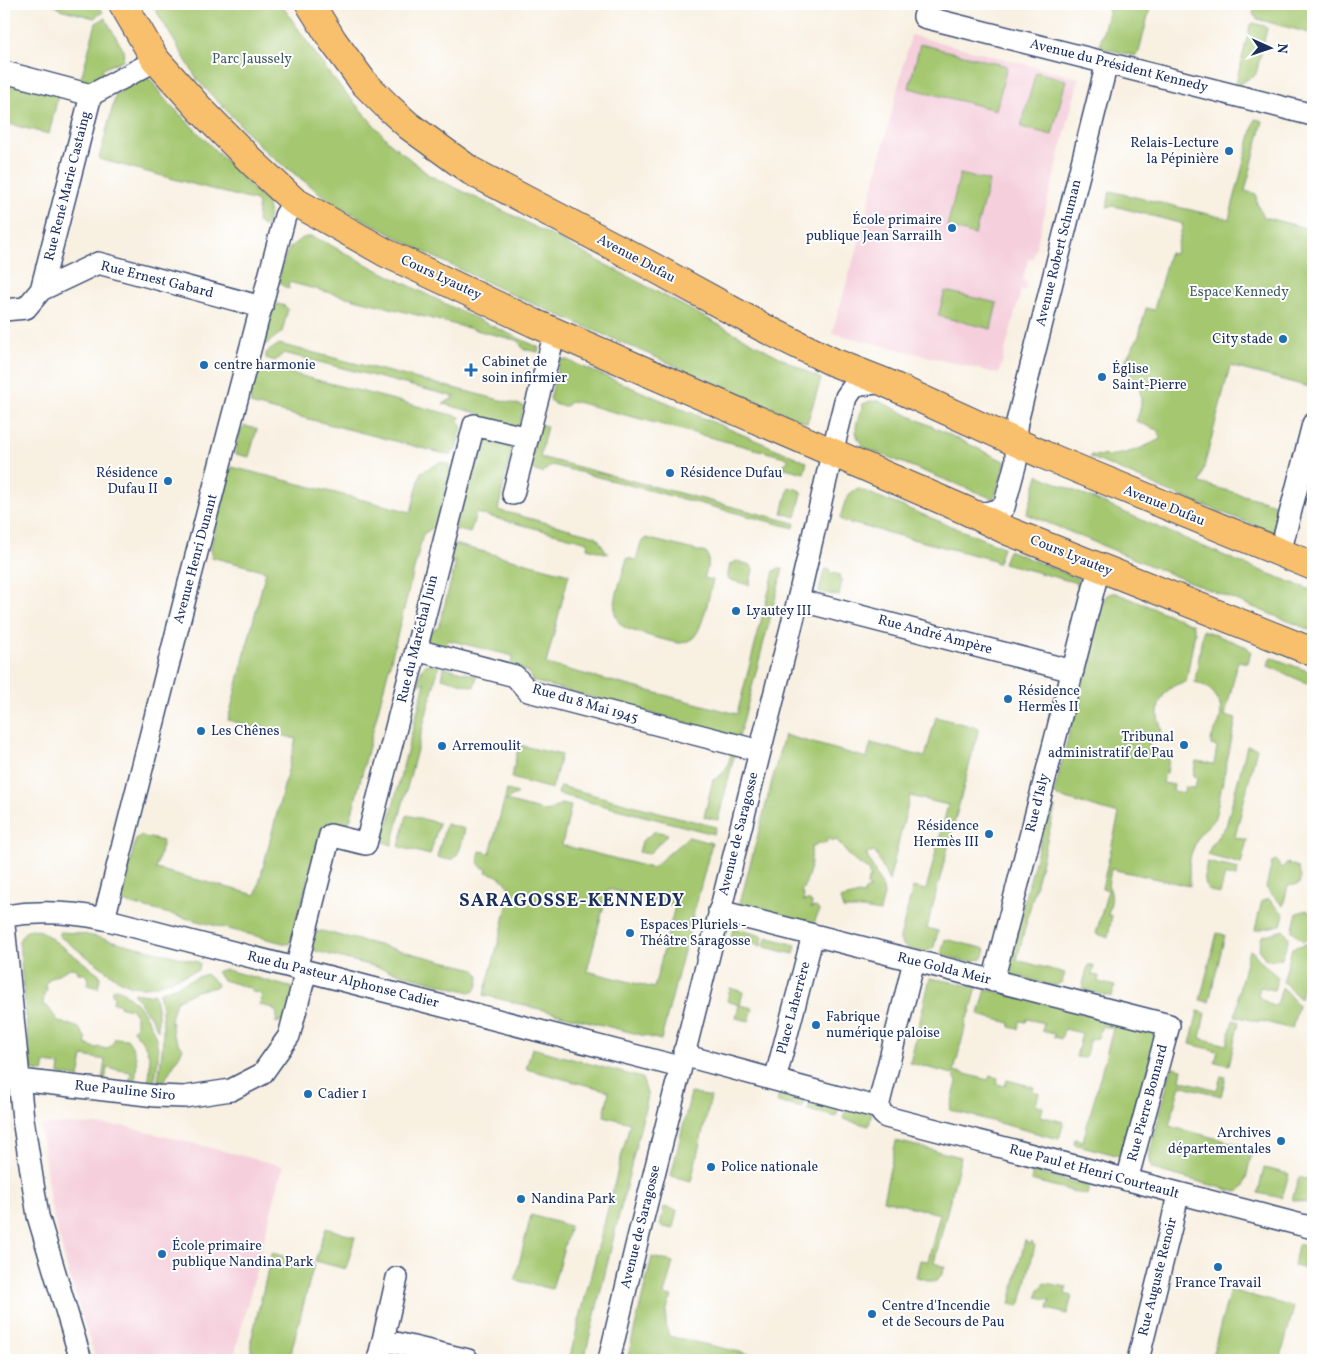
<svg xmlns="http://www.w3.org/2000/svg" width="1317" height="1364" viewBox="0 0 1317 1364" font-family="Vollkorn,serif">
<rect width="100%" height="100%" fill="#fff"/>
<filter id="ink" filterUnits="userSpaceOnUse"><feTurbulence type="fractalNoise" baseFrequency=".02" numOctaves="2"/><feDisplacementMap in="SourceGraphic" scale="10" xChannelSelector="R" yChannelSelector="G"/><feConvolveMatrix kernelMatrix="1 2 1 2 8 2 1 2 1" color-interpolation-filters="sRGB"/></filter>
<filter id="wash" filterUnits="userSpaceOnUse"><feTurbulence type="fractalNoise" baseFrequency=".0096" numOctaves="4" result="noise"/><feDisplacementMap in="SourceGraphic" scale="20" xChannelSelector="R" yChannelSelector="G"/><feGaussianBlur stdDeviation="1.12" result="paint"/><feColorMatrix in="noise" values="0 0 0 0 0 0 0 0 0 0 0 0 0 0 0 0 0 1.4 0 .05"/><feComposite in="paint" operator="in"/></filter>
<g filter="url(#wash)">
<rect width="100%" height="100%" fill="#f8f0e1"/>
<path fill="#f5cfdb" d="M911 35 1079 78 1033 259H1028L1023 281 1027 283 1025 291 1021 290 999 374 832 333 854 258H855Z
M66 1124 124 1126 283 1166 233 1360H96L68 1271 50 1202 40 1126Z"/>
<path fill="#a4c770" stroke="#607b67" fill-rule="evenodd" d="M53 4H97L103 12 94 18 60 9Z
M152 4H281L331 76 389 142 429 175 518 218 821 379 807 423 515 296 428 254 333 203 267 153 199 82Z
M1110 4H1151L1139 52 1135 56 1102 48 1100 45Z
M1256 4H1313V34L1257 19 1253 14Z
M105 18 124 51 123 60 102 69 104 76 83 90 79 86 96 23Z
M1253 23 1265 26 1267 29 1256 74 1235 87 1250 26Z
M920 44 1007 66 996 110 909 88Z
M1036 72 1066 80 1052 135 1021 127Z
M145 77 150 79 163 97 267 203 269 211 267 226H263L257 222 258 205 256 201 99 159 116 94Z
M4 78 59 92 49 134 5 123 4 128Z
M1255 119 1263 121 1245 191 1256 194 1257 204 1264 217 1313 230V388L1230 366 1200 483 1286 507 1275 533 1162 489 1153 484 1090 457 1091 455C1116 458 1138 451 1160 439L1159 431 1136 421C1146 400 1141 380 1122 366L1139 336 1146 308 1154 310 1169 253 1175 254 1183 224 1114 206 1107 207 1110 191 1229 219Z
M960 174 989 181 975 235 947 227Z
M306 237H312L323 241 358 260 464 313 538 347 539 349 538 352 523 349 519 341 288 282 289 289 283 286 279 281C283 261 285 245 306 237Z
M945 291 997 303 991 329 938 316Z
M278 304 285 306 288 309 282 332 262 347 272 308 274 306Z
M279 344 524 406 519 427 484 421 481 414 443 404 455 397 284 353 275 361 266 358V353Z
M561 359 567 360 807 462 804 473 781 467 789 460 785 457 572 401 564 407 554 404 550 399 559 363Z
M263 366 460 417 459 421 462 426 456 451H453L452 455H449L250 404 251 401 249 398 255 376 258 371 262 370Z
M870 401H879L1006 462 994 499 865 448C850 432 857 423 863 404Z
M538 424 547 426 540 457 795 523 794 528 552 465 542 473 535 471 530 466Z
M245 426 257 429 249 457 236 454C236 446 238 431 245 426Z
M480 436 509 444 512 448 498 510 596 536 608 554 587 548 588 542 476 513 470 533 454 529Z
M441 462 449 464V468L451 469 436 526 423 534 350 821 345 824 327 823 322 828 290 944H287L123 902 122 899 135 842 137 838 141 836 163 841 156 869 256 895 296 739 228 720 266 571 211 557 212 552 211 550V546L229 473 232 467 411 512 421 472Z
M1038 475 1239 562 1313 591V631L1180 578 1027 514Z
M789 487 799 490 802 493 796 517 782 513Z
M859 489 1003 547 998 563H995L994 560 842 521 840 518C844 507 845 491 859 489Z
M646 538 706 553C712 559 706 570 704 578L713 580C709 595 703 629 693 638 689 641 684 643 679 643 670 642 630 631 624 627 619 624 617 619 615 614 612 603 624 570 627 558L636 560 641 542Z
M450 543 569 574 546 664 737 714 774 571 779 568 783 569 739 737 532 681 529 672 510 667 513 656 448 640 445 651 429 643 427 634 439 626 456 562 444 567Z
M1008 550 1084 581 1083 589 1077 587V583L1003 563Z
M737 561 751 565 753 570 749 585 727 579 730 564Z
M826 569H830L829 572 840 575 839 579 842 580 839 596 819 592 824 570Z
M1112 593H1116L1192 624 1195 632 1186 682C1170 684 1157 698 1158 715 1159 725 1163 726 1161 738L1151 737 1148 753 1169 757 1167 773H1165L1163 783 1174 785 1173 791 1184 793 1185 787 1195 788 1197 778 1193 777 1196 761 1214 764 1217 747 1211 745C1211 742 1211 737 1213 734 1216 729 1219 725 1220 719 1224 701 1212 687 1195 682L1203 630 1247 647 1251 652 1248 663 1238 661 1225 716 1236 719 1215 818 1199 835 1191 854 1189 865 1190 886 1111 869 1108 885C1114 895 1111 904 1108 915L1112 916 1108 937 1096 934 1108 890 1102 888 1119 814 1058 797 1054 793 1103 601 1107 595Z
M1273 658 1313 673V686L1268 666 1270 659Z
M427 664 439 666 392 845C379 841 378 839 380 826L389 821 425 682 418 685 422 668Z
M444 667 477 676 474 687 442 678Z
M936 717 979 728 927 928 938 931 934 947C931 949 931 950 927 951 918 954 900 949 900 938L913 887 926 890 948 805 910 796 889 881 875 852 866 854 883 889 884 894 880 912 863 909H843L840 899 859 894 864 895V891L870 889 867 885 868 879 872 878 869 875V870C853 862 847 854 837 840L831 841 828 838 826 843 820 844 817 842 816 846 811 847C812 865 810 876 801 892L804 896 803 901 808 900 812 903 811 908 816 907 819 910 814 924 743 907 740 903 784 735 867 758 871 743 925 757Z
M519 745 561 755 552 789 511 778Z
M1247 746 1257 748 1235 837 1247 840 1241 864 1207 855 1212 844 1226 826Z
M732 750 735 753 718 820 704 817 713 780C727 774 728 764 732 750Z
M560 786 716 827 714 834 558 794Z
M507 790 518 793 506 801 547 812 561 804 571 806 562 845 652 868 688 837 712 843 661 1040 484 995C488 978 513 897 508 886 504 877 495 875 486 872L487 869C476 866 478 861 480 851L490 853ZM608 889 675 906 654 988 587 971Z
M1050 806 1055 808 1017 960 1065 973 1062 982 1055 986 1011 975 1009 971 1007 964Z
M407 815 439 823 430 855 399 847Z
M446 824 465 829C463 837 460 856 453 859 449 861 441 858 437 857Z
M655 831 668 834 649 854 639 852 642 841Z
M1276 860 1281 868 1288 863 1298 867 1301 877 1299 884 1288 886 1283 906 1266 888 1272 862Z
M1207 862 1238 869 1236 877 1225 875 1220 894 1208 890C1203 882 1205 871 1207 862Z
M1269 899 1284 914 1281 925 1257 930H1255L1262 901Z
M1308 910 1313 915V938L1303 941 1292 931 1297 913Z
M733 928 763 936 761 946 731 938Z
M32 929 41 931 99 974 100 978 98 988 87 985 88 979 85 974 78 973 77 969 70 968 68 969 49 979 46 984 47 990 44 994 43 1006H47L59 1022 64 1023 66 1025 68 1024 79 1028 87 1040 85 1042 87 1045 96 1048 99 1047 106 1049 112 1045 115 1038 127 1039C140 1056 137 1067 134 1087L129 1086 131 1072 107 1068 105 1082H102L105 1060 83 1056 79 1078 59 1074 60 1065 45 1063 43 1072 31 1070 19 942C21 935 25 931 32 929Z
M1283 930 1289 937 1282 959 1266 960 1259 949 1262 936Z
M322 931 471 968C481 972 480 979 477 988L473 992H470L312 950 310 948 316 932Z
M60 932 75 933 93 936 198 962 200 966 198 970C183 975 156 988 141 987 133 987 126 984 119 980L59 936Z
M1217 933 1225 935 1209 1002 1200 1000Z
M766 937 796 945 794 954 764 947Z
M945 939 986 949 984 956C972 967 955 958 941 954Z
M1313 942V945L1300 999 1283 982 1292 948Z
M1249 950 1252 951 1265 966 1278 977 1274 990 1260 987 1258 996 1272 1006 1277 1005 1282 987 1298 1005 1292 1029 1261 1021 1260 1022 1235 1016 1239 999 1237 998Z
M1088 965 1094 966 1092 975 1099 976 1098 982 1115 986 1112 997 1082 989Z
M221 970H227L293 988 289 1018 276 1023 277 1012 274 1011 273 1008 260 1005 262 998 260 993 252 992 250 988 223 980 216 972Z
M206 974 217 984 216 987 196 991 176 1001 171 1019 173 1035 183 1049 160 1088H156C163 1058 166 1024 159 993Z
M930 978 977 987 970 1013 966 1020 965 1028 954 1071 988 1080 990 1076 998 1078 997 1084 1005 1086 1007 1080 1034 1087 1033 1091 1039 1093 1036 1105 1043 1107 1041 1116 1064 1122 1059 1139 950 1110 957 1082 953 1074 910 1063Z
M116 988C135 997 154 1023 157 1044 160 1058 156 1073 153 1087L148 1085C152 1058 151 1050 133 1030L136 1025V1014L134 1013 132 1009 121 1007 119 1004 113 1003 114 996 115 995 112 994V990Z
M730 988 743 992 740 1005 753 1008 749 1021 736 1018 739 1005 727 1001Z
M986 989 1152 1031 1157 1036 1124 1157 1074 1144 1075 1139 1083 1141 1113 1029 1102 1026 1098 1038 1090 1039 1085 1058 1076 1057 1082 1033 1064 1029 1061 1039 1054 1037V1034L1042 1031 1044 1023 1027 1019 1026 1022 1020 1021 1018 1029 1010 1027V1023L982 1016 979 1014Z
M133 993 149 995 154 993 158 1013V1030L151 1018Z
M1198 1011 1205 1013 1200 1038 1227 1045 1233 1020 1239 1022 1229 1065 1215 1062 1218 1051 1190 1044Z
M532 1048 642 1078 648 1096 584 1360H569L630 1123 604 1116 609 1091 526 1069Z
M1172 1067 1182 1069 1180 1080 1217 1090 1221 1076 1226 1077 1221 1096 1180 1085 1169 1126 1253 1148 1244 1187 1241 1190 1237 1192 1152 1169 1150 1159V1151Z
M781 1088 806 1094 802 1108 777 1102Z
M691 1093 711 1097 691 1181 671 1176Z
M812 1096 840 1103 836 1117 808 1110Z
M847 1105 872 1112 869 1126 843 1119Z
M896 1141 961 1157 934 1263 945 1267 941 1276 935 1282 916 1277 920 1260 928 1261 940 1214 883 1200Z
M1264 1168 1289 1174 1282 1198 1258 1193Z
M1033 1172 1089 1186 1087 1195 1031 1180Z
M1299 1177 1313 1181V1195L1311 1204 1292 1200Z
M664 1207 677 1210 673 1229 660 1226Z
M531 1215 570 1226 552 1289 515 1280Z
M326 1228 355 1237 346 1269 315 1261Z
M1025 1240 1028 1244 1032 1242 1035 1246 1021 1303C1018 1307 1014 1305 1010 1304Z
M1298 1244 1313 1248V1271L1294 1266Z
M272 1253 314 1264 289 1360H251V1341Z
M652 1257 673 1262 664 1295 672 1297C665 1310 664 1322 669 1336L766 1358 765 1360H627Z
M1045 1283 1067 1287 1065 1294 1072 1296 1067 1314 1048 1309 1050 1300 1037 1297 1039 1289Z
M1230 1290 1294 1307 1280 1360H1211Z"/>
</g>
<g filter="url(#ink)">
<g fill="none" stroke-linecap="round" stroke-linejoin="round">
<defs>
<path id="minor" d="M928 4 924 17 1313 115
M4 72 91 95
M41 290 91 95 149 64 155 59
M4 310 26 308 41 290 98 263 262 307
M513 494 555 332
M970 511C983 514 992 513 1004 507L1016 462V429L1017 422 1107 63
M1280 553 1313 424
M798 600 1073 671
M416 650 515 676 528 691 760 751
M719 911 1169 1025 1127 1180
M4 916C37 911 71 912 104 919L680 1067
M104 919 190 579 285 216 294 201
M4 925 23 1119 38 1216 81 1360
M914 961 879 1103C879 1110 881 1113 886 1117L1313 1228
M296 969 330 835 366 844 474 425 528 438
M993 981 1099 568
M684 1051 694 1058 879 1108
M20 1080 156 1096 184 1097 231 1090 262 1074 289 1036 306 971
M775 1080 813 935
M383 1340 397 1278
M378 1360 383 1340 468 1360
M609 1360 637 1242 798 600 836 437 846 397 853 387 861 385 884 382
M1138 1360 1171 1227 1178 1194"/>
<path id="major" d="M123 4 155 59 199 108 251 161 294 201 386 253 534 323 965 510 1008 531 1313 652
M310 4 333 41 364 83 387 106 409 126 471 171 651 266 762 327 833 362 884 382 1044 455 1313 566"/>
</defs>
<use href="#minor" stroke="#3c4c72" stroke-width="24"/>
<use href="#major" stroke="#3c4c72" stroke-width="30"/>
<use href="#minor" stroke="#fff" stroke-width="21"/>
<use href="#major" stroke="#f8bf6c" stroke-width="28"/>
</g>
</g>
<g fill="#1f6fb2" stroke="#fff" stroke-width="2">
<circle cx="1229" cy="151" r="5"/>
<circle cx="952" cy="228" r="5"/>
<circle cx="1283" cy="339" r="5"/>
<circle cx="204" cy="365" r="5"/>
<path d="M468.5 362.5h5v5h5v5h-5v5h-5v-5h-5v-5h5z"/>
<circle cx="1102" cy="377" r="5"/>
<circle cx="670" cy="473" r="5"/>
<circle cx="168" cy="481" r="5"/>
<circle cx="736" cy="611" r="5"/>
<circle cx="1008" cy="699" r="5"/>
<circle cx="201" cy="731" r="5"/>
<circle cx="1184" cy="745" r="5"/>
<circle cx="442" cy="746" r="5"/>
<circle cx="989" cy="834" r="5"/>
<circle cx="630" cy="933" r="5"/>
<circle cx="816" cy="1025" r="5"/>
<circle cx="308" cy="1094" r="5"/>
<circle cx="1281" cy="1141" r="5"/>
<circle cx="711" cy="1167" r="5"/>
<circle cx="521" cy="1199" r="5"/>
<circle cx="162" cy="1254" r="5"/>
<circle cx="1218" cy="1267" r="5"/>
<circle cx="872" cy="1314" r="5"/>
</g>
<g text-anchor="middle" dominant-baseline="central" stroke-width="4" stroke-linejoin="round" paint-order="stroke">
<g font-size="14" fill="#445d63" stroke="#fff">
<text x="252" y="59">Parc Jaussely</text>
<text x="1239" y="292">Espace Kennedy</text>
</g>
<g font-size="14" fill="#1b2f5e" stroke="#fff">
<text transform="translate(1119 66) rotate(14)">Avenue du Président Kennedy</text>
<text transform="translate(68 186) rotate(-76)">Rue René Marie Castaing</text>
<text transform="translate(1059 253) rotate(-76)">Avenue Robert Schuman</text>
<text transform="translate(636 259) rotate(28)">Avenue Dufau</text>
<text transform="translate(441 278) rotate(25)">Cours Lyautey</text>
<text transform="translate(157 280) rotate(14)">Rue Ernest Gabard</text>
<text transform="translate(1164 506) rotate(22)">Avenue Dufau</text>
<text transform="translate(1071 556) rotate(22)">Cours Lyautey</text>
<text transform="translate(196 559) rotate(-75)">Avenue Henri Dunant</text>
<text transform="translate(935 635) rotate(15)">Rue André Ampère</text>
<text transform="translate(418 639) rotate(-76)">Rue du Maréchal Juin</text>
<text transform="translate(585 704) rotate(16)">Rue du 8 Mai 1945</text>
<text transform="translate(1038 803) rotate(-76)">Rue d'Isly</text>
<text transform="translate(739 834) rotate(-76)">Avenue de Saragosse</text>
<text transform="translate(944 969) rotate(14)">Rue Golda Meir</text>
<text transform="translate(343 980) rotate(14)">Rue du Pasteur Alphonse Cadier</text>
<text transform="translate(794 1008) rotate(-75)">Place Laherrère</text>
<text transform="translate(125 1091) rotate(6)">Rue Pauline Siro</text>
<text transform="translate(1148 1103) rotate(-75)">Rue Pierre Bonnard</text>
<text transform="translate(1094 1172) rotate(15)">Rue Paul et Henri Courteault</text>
<text transform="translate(641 1227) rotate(-76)">Avenue de Saragosse</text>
<text transform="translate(1158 1277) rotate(-76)">Rue Auguste Renoir</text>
</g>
<g font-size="14" fill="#1b2f5e" stroke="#fff" text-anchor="start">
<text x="1219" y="143" text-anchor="end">Relais-Lecture<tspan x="1219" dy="16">la Pépinière</tspan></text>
<text x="942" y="220" text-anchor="end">École primaire<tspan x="942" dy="16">publique Jean Sarrailh</tspan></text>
<text x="1273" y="339" text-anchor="end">City stade</text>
<text x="482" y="362">Cabinet de<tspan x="482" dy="16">soin infirmier</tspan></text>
<text x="214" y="365">centre harmonie</text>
<text x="1112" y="369">Église<tspan x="1112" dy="16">Saint-Pierre</tspan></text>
<text x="158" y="473" text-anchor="end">Résidence<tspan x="158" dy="16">Dufau II</tspan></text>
<text x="680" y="473">Résidence Dufau</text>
<text x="746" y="611">Lyautey III</text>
<text x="1018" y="691">Résidence<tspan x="1018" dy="16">Hermès II</tspan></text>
<text x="211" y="731">Les Chênes</text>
<text x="1174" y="737" text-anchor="end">Tribunal<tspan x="1174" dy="16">administratif de Pau</tspan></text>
<text x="452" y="746">Arremoulit</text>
<text x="979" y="826" text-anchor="end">Résidence<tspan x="979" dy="16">Hermès III</tspan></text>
<text x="640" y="925">Espaces Pluriels -<tspan x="640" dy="16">Théâtre Saragosse</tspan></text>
<text x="826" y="1017">Fabrique<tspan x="826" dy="16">numérique paloise</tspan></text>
<text x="318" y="1094">Cadier 1</text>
<text x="1271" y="1133" text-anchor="end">Archives<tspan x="1271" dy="16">départementales</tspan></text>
<text x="721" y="1167">Police nationale</text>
<text x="531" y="1199">Nandina Park</text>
<text x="172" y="1246">École primaire<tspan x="172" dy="16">publique Nandina Park</tspan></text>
<text x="1218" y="1283" text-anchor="middle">France Travail</text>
<text x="882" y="1306">Centre d'Incendie<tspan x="882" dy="16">et de Secours de Pau</tspan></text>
</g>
<g font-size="19" font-weight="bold" letter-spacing="1" fill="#1b2f5e" stroke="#fff">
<text x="572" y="901">SARAGOSSE-KENNEDY</text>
</g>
</g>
<rect width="1317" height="1364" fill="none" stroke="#fff" stroke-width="20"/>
<g transform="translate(1270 48) rotate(93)" stroke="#ffffff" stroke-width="4" paint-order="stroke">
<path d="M0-4L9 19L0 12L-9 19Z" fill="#1b2f5e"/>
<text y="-8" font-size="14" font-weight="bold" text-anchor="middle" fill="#1b2f5e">N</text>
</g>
</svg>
